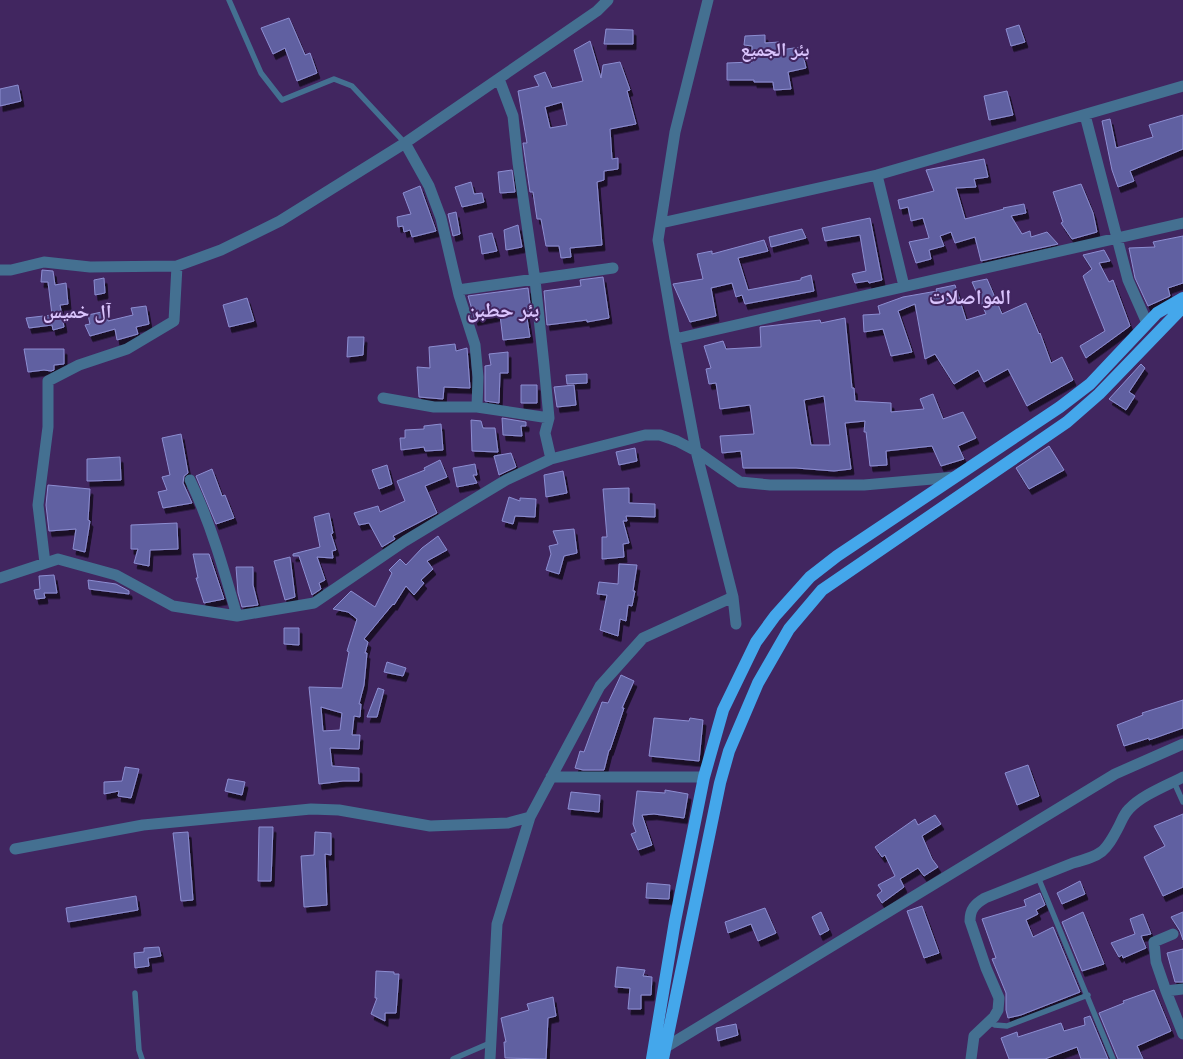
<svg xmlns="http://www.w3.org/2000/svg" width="1183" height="1059" viewBox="0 0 1183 1059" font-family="'Space Grotesk','Noto Naskh Arabic',sans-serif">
<defs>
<filter id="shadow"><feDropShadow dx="3" dy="5.5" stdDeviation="0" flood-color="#0009"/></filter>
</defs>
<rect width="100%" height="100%" fill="#412660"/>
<path fill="#6161a1" stroke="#8c8dd1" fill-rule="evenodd" filter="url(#shadow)" d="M289 18 305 55 310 53 317 73 297 81 285 48 273 54 261 28Z
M1019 25 1025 42 1011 46 1006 29Z
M606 29 633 30V44H604Z
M765 35V43L779 42 780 50 801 47 806 68 788 72 791 89 774 90 773 82H754V80H727V63L752 62V46L744 45 745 36Z
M590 41 601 78 603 65 620 62 630 90 627 91 636 124 610 129 612 159 618 158V169L604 171V180L597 182 602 245 570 248 571 257 561 258 559 246H546L541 219H537L533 192H530L523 143H527L518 91 539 86 534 76 545 72 552 88 583 81 574 50ZM562 102 567 125 550 128 545 107Z
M18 85 21 101 0 106V89Z
M1007 91 1013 115 989 120 984 96Z
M1183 115V149L1130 171 1134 181 1118 187 1112 170 1102 121 1110 119 1116 148 1153 137 1149 125Z
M984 159 988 177 974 179 976 187 956 188 965 219 1004 209 1003 208 1024 204 1026 213 1011 216 1022 234 1030 231 1031 237 1047 232 1058 244 981 261 975 237 955 243 951 232 940 236 944 246 929 250 931 259 916 263 909 242 929 238 923 218 911 221 908 207 900 209 898 200 934 191 926 170Z
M512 170 515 192 500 193 498 172Z
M471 182 474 194 482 193 484 202 462 207 455 187Z
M1081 184 1093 213 1097 232 1072 239 1061 223 1063 222 1053 192Z
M420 186 436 231 412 237 410 230 404 232 403 226 398 227 397 217 411 214 403 193Z
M456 212 460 234 453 236 448 214Z
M870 218 882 280 869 283 868 281 855 283 852 274 866 271 860 235 825 241 822 228Z
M518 225 522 247 506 250 504 230Z
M802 229 806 238 771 247 769 237Z
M492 233 497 251 482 254 479 236Z
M1183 236V283L1168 288 1170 296 1148 306 1135 278 1129 248 1155 247 1153 242Z
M764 240 768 251 738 258 748 290 801 280V278L811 275 814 291 745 304 742 295 736 297 732 283 711 288 716 316 690 322 673 284 703 279 697 254 712 251V254Z
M1104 250 1110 261 1099 263 1109 282 1113 280 1130 326 1086 358 1080 346 1105 331 1083 276 1092 269 1083 255Z
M42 270 53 271 55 285 66 283 68 304 60 305 64 327 53 330 52 325 29 328 26 318 52 315 48 282H41Z
M603 277 609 318 587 322V320L547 325 544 291 581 286 580 280Z
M104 278 105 293 95 295 94 280Z
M987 279 1002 314 1026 303 1039 334 1040 333 1051 363 1062 357 1073 380 1027 406 1008 369 984 382 978 370 954 384 935 354 925 359 915 304 898 311 912 352 891 356 883 329 864 332 863 315 880 314 878 306 903 297 937 291 936 289 955 285 966 320 986 314 972 282Z
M528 288 531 312H526L530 337 503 340 500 315 475 320 468 296Z
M247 298 254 321 229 327 223 305Z
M146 306 149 324 136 327 138 334 117 340 115 329 90 336 85 325 90 324 88 315 106 311 108 321 133 315 131 308Z
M845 318 852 388H854L855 401 891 403V412L924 409 920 399 933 394 943 419 963 412 976 438 958 446 964 459 941 466 932 446 886 451 887 465 870 466 866 432H864L865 421 845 423 851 469 834 471 796 468H743L741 451 722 453 720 436 754 434 750 405 720 409 716 383 709 384 706 369 711 368 704 346 723 341 726 349 761 347 760 327 820 320 821 323ZM824 396 830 445H811L804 400Z
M348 337H364L363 355 347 357Z
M455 344 456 351 467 348 470 388 444 387 443 399 419 397 417 367 430 368 429 347Z
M24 349H64V364L54 365V370L51 371 44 370 28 372Z
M508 352V373H500L499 403 485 401V366L491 365 489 354Z
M1141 364 1145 368 1129 392 1135 396 1126 410 1109 399Z
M587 374V383L567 384 566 375Z
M521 385H537V403H521Z
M574 385 576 405 557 407 554 387Z
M502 418 526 422V426H521L522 436 503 435Z
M471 420 481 421 483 428H495L498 452 472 451Z
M441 424 443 450 425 451 424 447 401 450 400 438H405V430L424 429V426Z
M181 434 188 473 184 476 183 483 192 503 163 508 158 492 167 490 162 477 170 475 162 438Z
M1049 446 1064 470 1029 489 1016 468Z
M635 448 637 461 619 465 616 452Z
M511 453 516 467 499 475 494 456Z
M120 457 121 480 87 481V459Z
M440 460 447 477 425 486 437 513 393 536 395 539 382 547 369 523 359 525 354 513 378 506 380 512 405 501 397 481 425 470 424 468Z
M475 464 477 475H473L477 483 457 487 453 468Z
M387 465 392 484 379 489 372 470Z
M212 469 222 496 225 495 234 518 216 524 196 476Z
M563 471 567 493 546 497 544 475Z
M48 485 90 489 88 520 90 521 85 552 73 549 76 529 49 531 46 505Z
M629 488V503L655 504V517L626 516 627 521H623L629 543 623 544 624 557 602 559V537H607L603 489Z
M509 497 520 501V498L536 499 535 517 515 516 513 524 502 521Z
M329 513 333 533 331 534 336 550 332 551 333 558 317 557 325 580 319 583 321 589 312 595 299 556H293V554L320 547 314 517Z
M177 523 178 549 150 550 149 566 134 563 138 549H131V525Z
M574 529 577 553 564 556 559 574 546 570 551 554 549 546 558 544 553 531Z
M438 536 447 550 427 561 433 569 421 580 424 583 414 595 406 586 394 605 393 604 364 639 368 642 365 653H367L364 685 359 704H361L360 717 354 716 352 735H360L359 749 330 748 332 766 359 768V781H343L319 784 309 687 342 688 349 652 347 651 357 619 348 612 333 609 351 591 375 607 392 573 389 570 400 559 406 565 422 548ZM321 707 342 713 340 730 323 731Z
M193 554H209L224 599 204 603 196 578H198Z
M290 557 295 597 285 600 274 561Z
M619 564 637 565 633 591H635L632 606 628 605 626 621 620 619 618 636 600 630 607 595 597 594 599 582 618 584Z
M236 567H253V585L258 605 242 607 238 593Z
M54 575 57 593H44L45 598 36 599 34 590 40 589 39 576Z
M88 580 116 584 129 591V594L89 589Z
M284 628H299V645L284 644Z
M387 662 406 668 403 676 384 672Z
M621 675 634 681 622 708H624L610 750H609L604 770H583L575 768 580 751 584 752 602 702 608 703Z
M378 688 384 690 377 717H367Z
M1183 700V728L1149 740V738L1124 746 1117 725 1143 715 1142 713Z
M654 718 689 721 690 718 703 720 699 761 649 756Z
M1028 765 1039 796 1017 805 1005 773Z
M125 767 139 769 131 798 118 796 119 791 104 794V782L122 781Z
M228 779 245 782 242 795 225 791Z
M665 790 688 794 684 818 654 814 642 815 652 845 638 850 631 834 636 832 633 824 637 791 665 793Z
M571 792 600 795 599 812 568 809Z
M1183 814V887L1163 896 1144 857 1165 846 1154 826Z
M935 815 941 824 922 836 932 859 938 867 924 876 918 868 900 879 904 887 882 903 877 895 882 891 878 885 895 876 885 855 882 857 875 847 915 819 918 825Z
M259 827H273L271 881H258Z
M188 832 193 900 181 901 173 833Z
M315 832 331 833V855L325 854 327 905 304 907 301 856 314 855Z
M1080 881 1085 894 1062 904 1057 893Z
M647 883 670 885 669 899 646 898Z
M1040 893 1045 905 1036 910 1038 914 1026 920 1033 937 1053 927 1080 992 1021 1015 1008 1018 1006 1010V993L992 959 996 958 982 919 1026 906 1024 900Z
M136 896 138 910 68 922 66 908Z
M922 906 939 953 924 958 907 911Z
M765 908 776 933 758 941 751 924 728 933 725 922Z
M821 912 829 930 820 935 812 917Z
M1083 912 1104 964 1082 971 1062 922Z
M1183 912V940L1180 931 1171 917Z
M1143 914 1151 934 1141 936 1146 948 1123 958 1122 955 1119 957 1111 943 1135 934 1130 919Z
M159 947 161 956 148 958 149 966 135 968 134 953 144 952V948Z
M1183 949V982H1175L1167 953Z
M617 967 645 970 643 976 652 977 651 995H641V1009H628L630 988 615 987Z
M376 971 394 972V974H399L396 1013H385V1021L371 1014 377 998H375Z
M1154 990 1171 1031 1137 1046 1143 1059H1118L1099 1013 1124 1003 1123 1001Z
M553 997 556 1016 548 1018 546 1059 505 1058 504 1042H506L501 1018 529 1010 527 1004Z
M1090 1016 1108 1059H1081L1077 1047 1045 1059H1009L1001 1038 1017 1032 1018 1037 1061 1023 1064 1031 1085 1025 1084 1018Z
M736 1024 738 1035 718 1041 716 1028Z"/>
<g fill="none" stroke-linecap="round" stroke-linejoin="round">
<path stroke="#447091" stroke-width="5.5" d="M229 0 261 73 282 100 334 79 352 86 405 143
M1174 782 1183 802
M1038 877 1113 1059
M135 993 139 1050 142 1059
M989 1022 995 1025 1007 1026 1088 995
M453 1059 490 1043"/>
<path stroke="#447091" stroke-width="11" d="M499 79 513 116 518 163 535 280 544 365 549 418 545 433 551 459
M1085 115 1128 280 1147 323
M405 143 429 186 441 218 459 295 475 345 478 377 477 407
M877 175 904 286
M661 223 877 175 1183 86
M0 270H11L44 262 90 267 177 266 221 250 280 221 405 143 597 11 608 0
M458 290 613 268
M675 339 658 240 675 132 708 0
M383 398 434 407H477L549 418
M190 480C211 524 224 570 237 616
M45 563 38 505 48 427V381L79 365 127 349 174 321 177 266
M0 578 58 559 116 575 173 606 237 616 314 603 405 541 506 480 551 459 645 435H660L677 441 696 451 740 482 770 485H864L955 477
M736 624 733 597 696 451 675 339 1183 223
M551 777H704
M15 849 143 825 311 809 339 810 430 826 508 823 530 817
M1183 989 1166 991 1183 1034
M1166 991 1156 962 1154 942 1173 934
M661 1050 1115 774 1183 744
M490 1059 497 924 530 817 600 686 643 638 733 597
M971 1059 974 1036 994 1017 998 1010 999 998 986 968 970 921C970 909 975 904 985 898L1073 863C1102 855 1105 853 1119 826 1122 820 1124 814 1129 809 1142 795 1166 786 1183 777"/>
<path stroke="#44a7eb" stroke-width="12" d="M652 1059 675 921 704 777 723 710 756 642 775 616 810 577 837 556 1060 407 1090 384 1157 313 1183 298
M663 1059 720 783 729 751 758 683 789 629 822 590 1067 422 1099 394 1183 307"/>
</g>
<g text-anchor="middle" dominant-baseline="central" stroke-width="4" stroke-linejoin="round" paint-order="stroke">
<g font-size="19" font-weight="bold" fill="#dac4fd" stroke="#412660">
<text x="775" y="49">بئر الجميع</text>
<text x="77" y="311">آل خميس</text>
</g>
<g font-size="21" font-weight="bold" fill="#dac4fd" stroke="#412660">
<text x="970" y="296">المواصلات</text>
<text x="503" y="309">بئر حطبن</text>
</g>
</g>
</svg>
